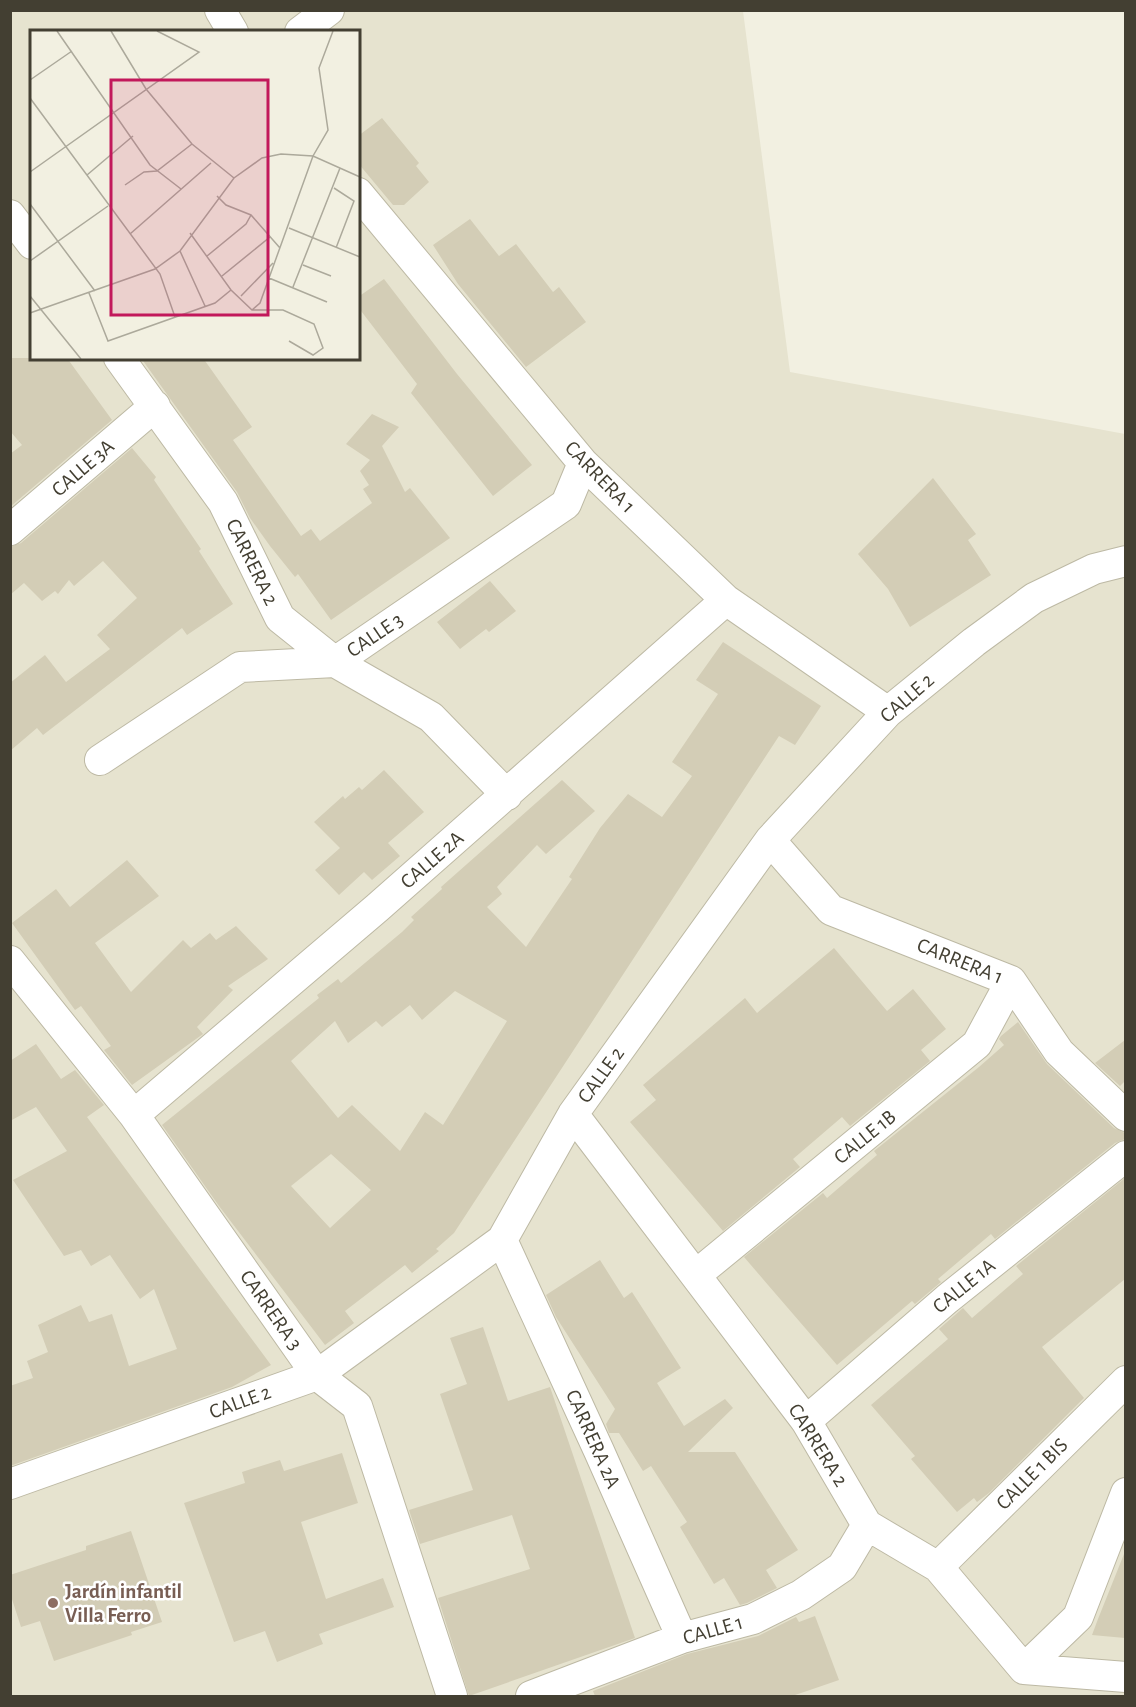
<svg xmlns="http://www.w3.org/2000/svg" width="1136" height="1707" viewBox="0 0 1136 1707" font-family="'Alegreya Sans',sans-serif">
<rect width="100%" height="100%" fill="#f2f0e1"/>
<path fill="#e6e3cf" fill-rule="evenodd" d="M11 11H743L790 372 1125 434V1696H11ZM32 32H358V358H32Z"/>
<path fill="#d3cdb6" fill-rule="evenodd" d="M382 118 419 163 416 166 429 182 404 205H393L358 163V136Z
M470 219 499 256 516 244 553 292 559 287 586 322 526 367 458 284 433 245Z
M384 279 457 374 532 465 493 496 411 393 417 384 358 307V297Z
M10 358H67L112 420 10 507V454L22 445 10 431Z
M141 358H203L252 427 233 440 301 536 311 529 320 541 372 503 363 489 369 485 360 471 370 460 346 444 372 414 399 427 382 446 405 492 410 488 450 538 331 620 298 574 295 577 270 546 250 518 237 492Z
M132 448 156 477 154 480 201 549 199 551 233 604 187 635 182 628 43 735 37 728 10 751V683L45 655 66 682 110 649 97 635 137 598 103 561 74 586 69 580 58 594 55 591 42 601 24 583 10 595V547L21 543Z
M933 478 976 534 968 540 991 575 910 627 888 589 858 554Z
M490 581 516 611 489 632 486 629 460 649 437 622Z
M723 642 821 706 795 745 779 736 454 1233 436 1249 439 1251 412 1273 405 1265 345 1311 354 1323 325 1345 219 1206 162 1125 319 998 317 995 338 979 341 983 402 932 414 920 411 917 442 889 441 887 562 780 595 811 546 854 537 845 497 887 502 894 487 907 526 947 572 879 569 877 600 828 628 794 662 817 692 776 672 762 718 694 696 680ZM455 991 507 1021 443 1125 425 1112 400 1151 352 1105 338 1118 291 1061 335 1021 348 1043 376 1021 382 1027 410 1005 422 1020ZM331 1154 371 1190 330 1228 291 1186Z
M384 770 424 812 388 843 400 856 372 880 364 872 339 895 315 870 340 848 314 822 343 796 345 799 359 787 362 790Z
M127 860 159 896 95 943 131 992 183 940 191 948 210 933 216 940 236 926 268 959 228 986 233 990 197 1027 203 1034 132 1085 104 1050 111 1046 81 1006 75 1010 12 923 56 889 70 907Z
M834 948 887 1011 913 989 946 1029 921 1050 930 1061 850 1126 842 1117 793 1159 800 1167 723 1231 630 1122 656 1100 643 1085 745 998 757 1013Z
M1018 1022 1047 1064 1114 1128 1125 1133V1139L1115 1143 995 1239 991 1234 938 1279 941 1282 915 1304 912 1301 837 1365 744 1257 823 1193 827 1198 877 1155 874 1151 979 1067 1004 1045 999 1039 1001 1036Z
M1125 1040V1081L1120 1086 1095 1063Z
M36 1044 61 1079 75 1070 104 1105 87 1117 271 1365 232 1387 10 1466V1386L33 1378 27 1361 48 1352 38 1325 81 1305 89 1322 112 1314 129 1366 177 1349 154 1289 140 1299 110 1255 91 1266 81 1250 64 1256 13 1180 67 1151 36 1107 10 1121V1061Z
M1125 1178V1279L1042 1347 1084 1398 989 1493 977 1502 974 1498 957 1512 911 1459 915 1456 871 1405 948 1339 939 1329 963 1308 972 1318 1023 1274 1016 1266Z
M600 1260 624 1298 632 1292 681 1368 657 1383 684 1426 725 1399 733 1408 688 1452H735L798 1550 766 1570 777 1588 747 1603 740 1605 724 1578 714 1584 680 1527 687 1522 651 1466 643 1471 619 1433H609L606 1424 615 1409 556 1317 546 1295Z
M483 1327 508 1401 550 1387 635 1638 469 1696 438 1598 530 1569 512 1515 420 1544 409 1510 473 1490 440 1394 467 1384 450 1338Z
M342 1453 358 1503 301 1522 326 1599 383 1578 394 1607 319 1634 323 1644 277 1662 265 1631 234 1642 184 1503 245 1483 242 1472 280 1460 284 1471Z
M131 1531 162 1622 131 1632 132 1635 54 1661 40 1621 21 1627 10 1593V1575L86 1550V1546Z
M1124 1554 1125 1638 1092 1635 1098 1619Z
M815 1616 839 1680 807 1691 792 1696H595L593 1691 687 1654 758 1636 796 1617 799 1622Z"/>
<g fill="none" stroke-linecap="round" stroke-linejoin="round">
<defs>
<path id="minor" d="M220 10 233 32
M300 32 329 10
M358 193 583 463 726 600 888 712
M10 215 32 244
M119 358 223 502 280 618 335 662 431 717 507 795
M10 530 155 406
M100 760 240 667 335 662 566 504 583 463
M770 840 831 910 1011 981 1059 1052 1126 1116
M10 961 134 1115 317 1375 357 1406 452 1696
M573 1114 806 1421 867 1525 938 1567 1024 1669 1126 1677
M134 1115 377 908 726 600
M502 1240 599 1451 682 1638
M697 1274 977 1044 1011 981
M806 1421 947 1299 1126 1156
M10 1484 317 1375 502 1240 573 1114 770 840 888 712 974 642 1034 598 1094 569 1126 561
M938 1567 1126 1381
M1024 1669 1078 1617 1126 1493
M531 1696 682 1638 753 1619 801 1595 842 1567 867 1525"/>
</defs>
<use href="#minor" stroke="#bdb9a4" stroke-width="32"/>
<use href="#minor" stroke="#fff" stroke-width="30"/>
</g>
<circle fill="#8d6e63" stroke="#fff" stroke-width="2" cx="53" cy="1603" r="6"/>
<g text-anchor="middle" dominant-baseline="central" stroke-width="5" stroke-linejoin="round" paint-order="stroke">
<g font-size="21" fill="#433f32" stroke="#fff">
<text transform="translate(83 468) rotate(-41)">CALLE 3A</text>
<text transform="translate(600 477) rotate(46)">CARRERA 1</text>
<text transform="translate(252 562) rotate(64)">CARRERA 2</text>
<text transform="translate(375 635) rotate(-34)">CALLE 3</text>
<text transform="translate(907 698) rotate(-41)">CALLE 2</text>
<text transform="translate(432 860) rotate(-41)">CALLE 2A</text>
<text transform="translate(960 961) rotate(22)">CARRERA 1</text>
<text transform="translate(601 1075) rotate(-54)">CALLE 2</text>
<text transform="translate(865 1137) rotate(-39)">CALLE 1B</text>
<text transform="translate(964 1286) rotate(-39)">CALLE 1A</text>
<text transform="translate(271 1310) rotate(55)">CARRERA 3</text>
<text transform="translate(240 1402) rotate(-20)">CALLE 2</text>
<text transform="translate(593 1439) rotate(66)">CARRERA 2A</text>
<text transform="translate(818 1445) rotate(58)">CARRERA 2</text>
<text transform="translate(1032 1474) rotate(-45)">CALLE 1 BIS</text>
<text transform="translate(713 1630) rotate(-16)">CALLE 1</text>
</g>
<g font-size="21" font-weight="bold" fill="#785e54" stroke="#fff" text-anchor="start">
<text x="65" y="1591">Jardín infantil<tspan x="65" dy="24">Villa Ferro</tspan></text>
</g>
</g>
<g transform="translate(30 30)">
<rect width="330" height="330" fill="#f2f0e1"/>
<path fill="none" stroke="#aca99b" stroke-width="1.5" d="M27 1 120 135 151 159M81 1 116 59 162 114 204 148M0 50 42 21M0 68 130 244 145 287M0 142 169 22 127 1M57 145 103 106M95 155 114 142 127 141 162 114M304 158 324 171 306 218M187 166 196 175 221 185 250 218M0 174 65 261M259 198 330 227M160 203 201 260 222 280H253L284 294 293 318 283 325 259 311M100 204 181 133M150 221 175 276M177 226 216 194 221 185M0 231 78 176M273 235 301 246M192 246 240 207M239 248 297 272M263 257 310 138M59 263 78 311 185 273 201 260M0 266 51 329M211 266 243 233M222 280 230 273 283 126 298 100 289 38 303 1M0 283 125 239 150 221 204 148 232 128 251 124 283 126 330 147"/>
<path fill="#c2185b" fill-opacity="0.15" stroke="#c2185b" stroke-width="3" d="M81 50H238V285H81Z"/>
<rect width="330" height="330" fill="none" stroke="#433f32" stroke-width="3"/>
</g>
<rect width="1136" height="1707" fill="none" stroke="#433f32" stroke-width="24"/>
</svg>
